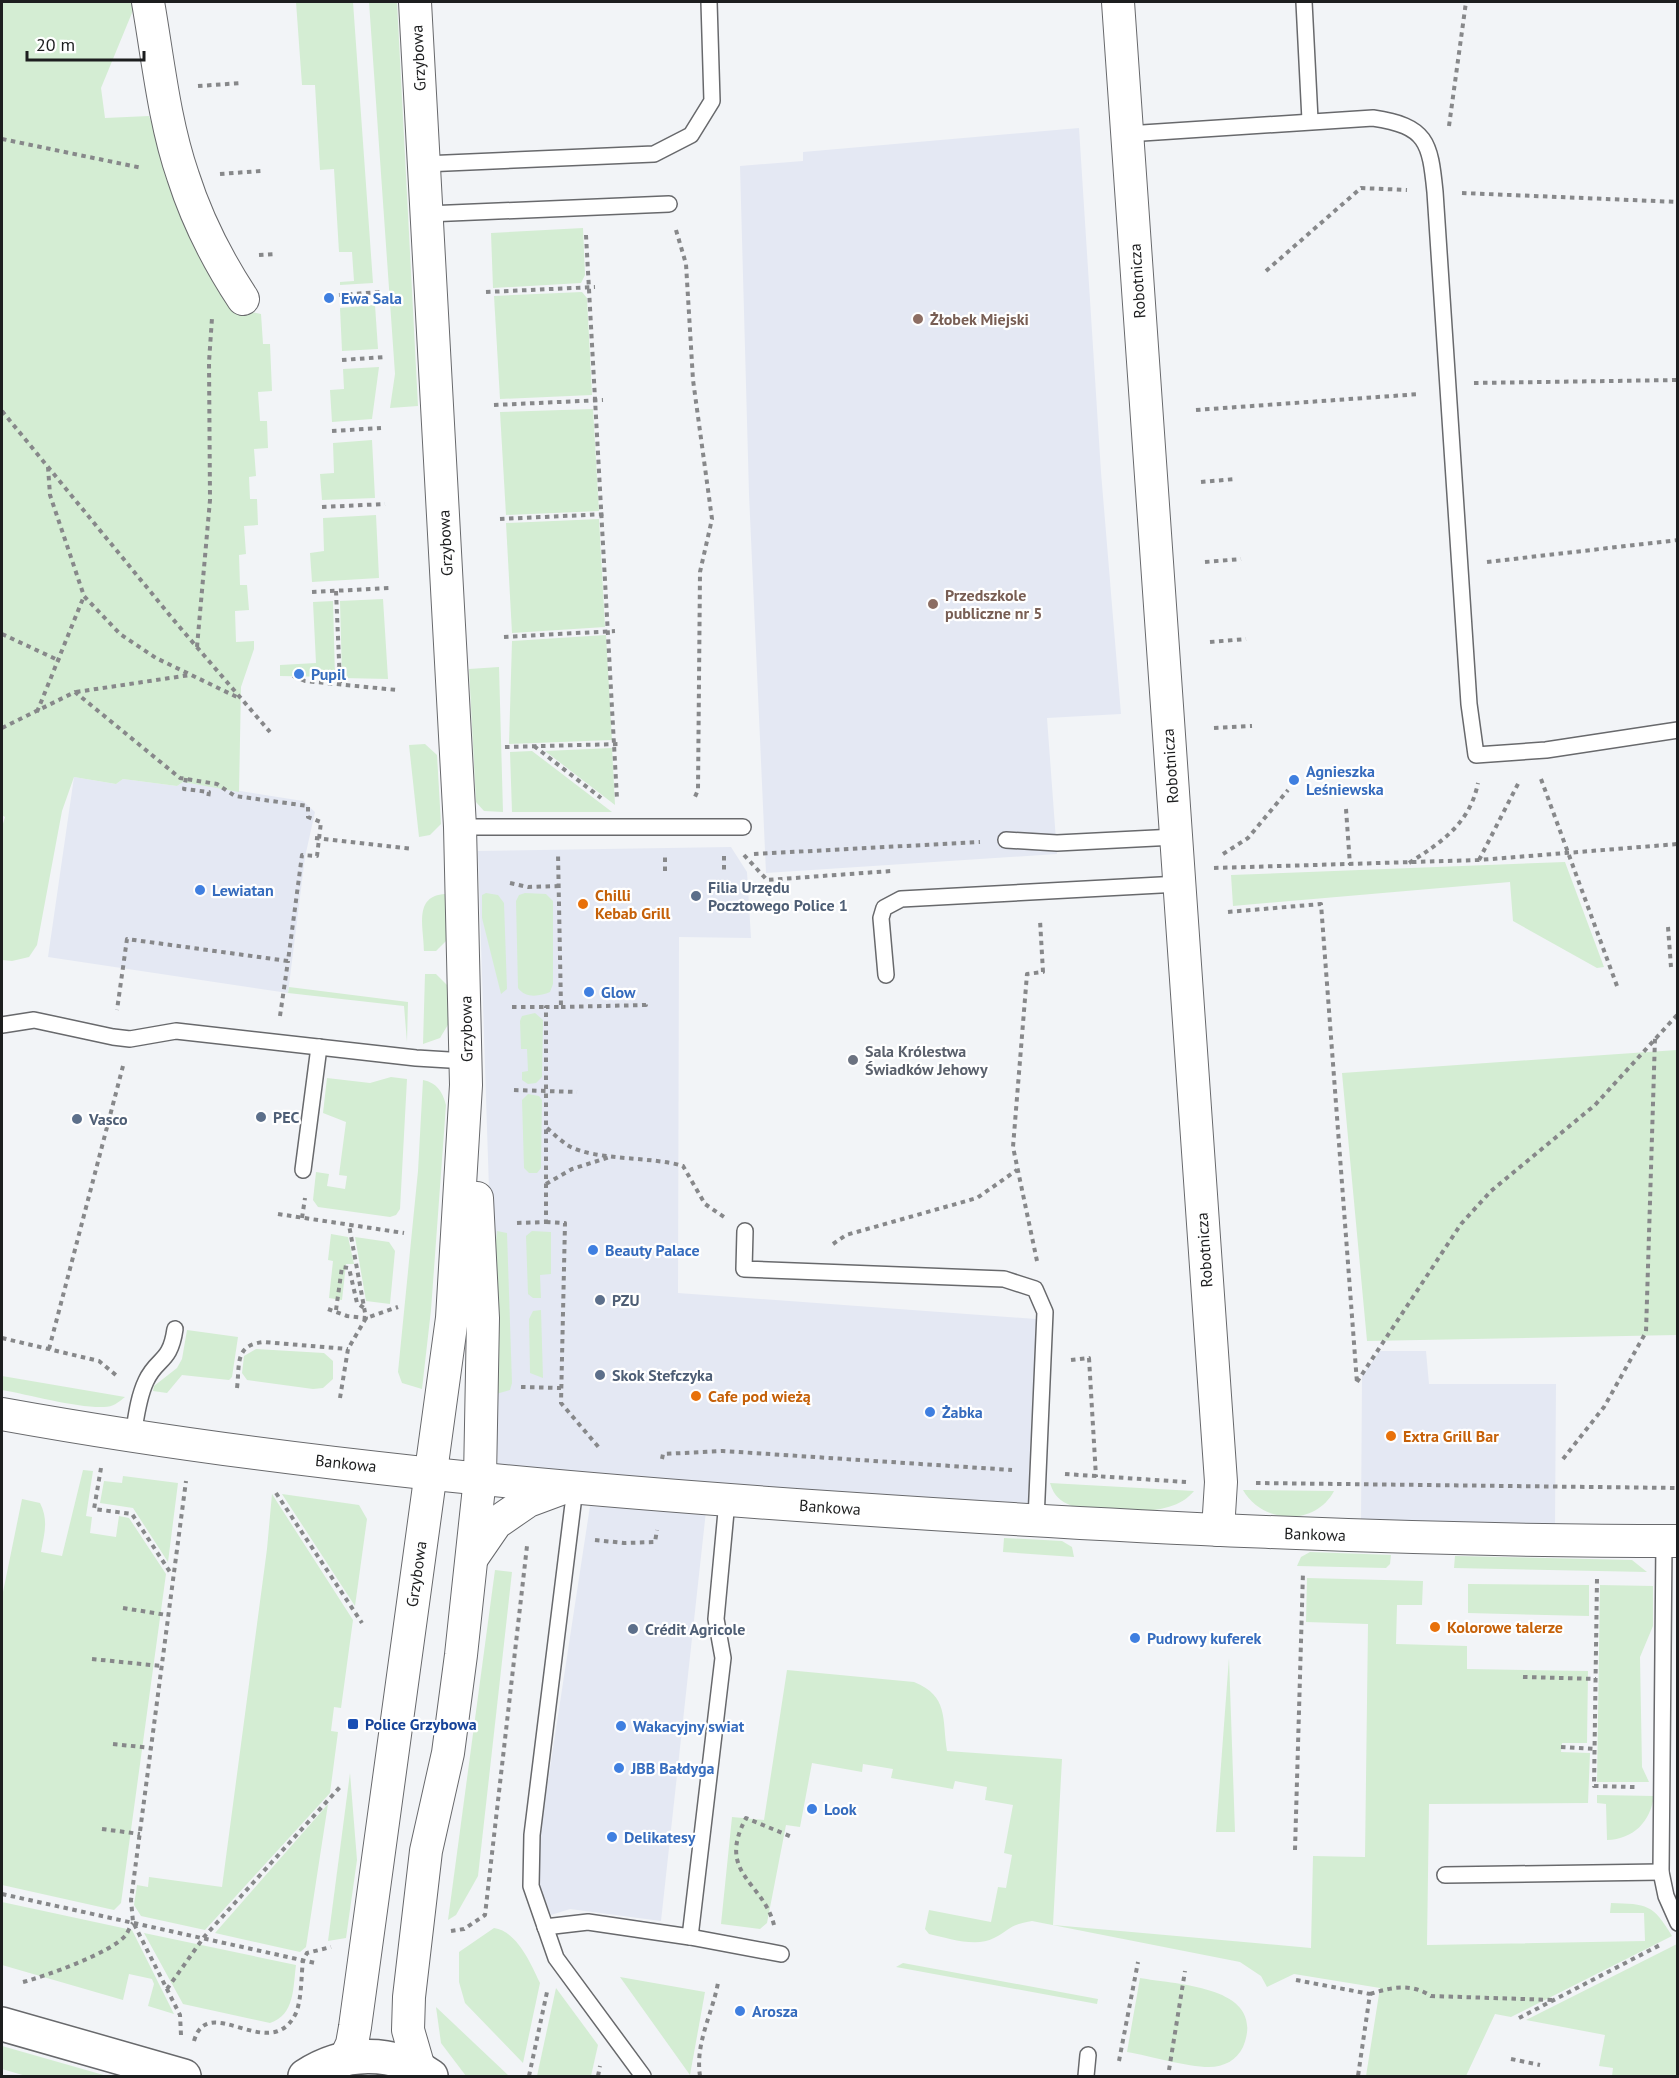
<svg xmlns="http://www.w3.org/2000/svg" width="1679" height="2078" font-family="'PT Sans',sans-serif">
<style>
.built{fill:#e4e8f3}
.green{fill:#d4edd3}
.lines{fill:none;stroke-linecap:round;stroke-linejoin:round}
.service-casing{stroke:#68696c;stroke-width:18}
.minor-casing{stroke:#68696c;stroke-width:34}
.tertiary-casing{stroke:#68696c;stroke-width:36}
.path{stroke:#87888a;stroke-width:4;stroke-dasharray:4.5 4.5;stroke-linecap:butt}
.service{stroke:#fff;stroke-width:15}
.minor{stroke:#fff;stroke-width:32}
.tertiary{stroke:#fff;stroke-width:33}
.shop-dot{fill:#3f7fe0;stroke:#fff;stroke-width:2}
.education-dot{fill:#8d6e63;stroke:#fff;stroke-width:2}
.service-dot{fill:#5c6f8a;stroke:#fff;stroke-width:2}
.food-dot{fill:#e8710a;stroke:#fff;stroke-width:2}
.worship-dot{fill:#6b7280;stroke:#fff;stroke-width:2}
.transit-dot{fill:#1a4fb4;stroke:#fff;stroke-width:2}
.labels{text-anchor:middle;dominant-baseline:central;stroke-width:4.5;stroke-linejoin:round;paint-order:stroke}
.street-label{font-size:16px;fill:#1d1e1f;stroke:#fff}
.shop-label{font-size:16px;font-weight:bold;fill:#366cbe;stroke:#fff;text-anchor:start}
.education-label{font-size:16px;font-weight:bold;fill:#785e54;stroke:#fff;text-anchor:start}
.service-label{font-size:16px;font-weight:bold;fill:#4e5e75;stroke:#fff;text-anchor:start}
.food-label{font-size:16px;font-weight:bold;fill:#c56008;stroke:#fff;text-anchor:start}
.worship-label{font-size:16px;font-weight:bold;fill:#5b616d;stroke:#fff;text-anchor:start}
.transit-label{font-size:16px;font-weight:bold;fill:#164399;stroke:#fff;text-anchor:start}
</style>
<rect width="100%" height="100%" fill="#f2f4f7"/>
<g class="built">
<path d="M1079,128L1101,472L1121,714L1047,718L1057,854L766,873L749,494L740,166L803,161V152Z"/>
<path d="M74,777L116,784L123,779L177,786L183,782L303,801L315,812L305,857L288,993L48,957Z"/>
<path d="M731,847L747,872L751,938L679,937L678,1293L1036,1319L1028,1503L727,1485L498,1466L478,851Z"/>
<path d="M1380,1351H1426L1429,1384H1556L1555,1526L1361,1522L1362,1376Z"/>
<path d="M590,1506L706,1511L661,1921L570,1909L551,1915L534,1873Z"/>
</g>
<g class="green">
<path d="M2,2H133L134,8L101,88L105,118L149,116L175,185L237,309L261,314L263,344H270L272,391L258,392L260,421H267L268,448L254,449L256,476L249,477L250,499H257L258,525L244,526L246,554L239,555L240,585H247L249,610L235,611L236,642L254,641V649L241,687L239,792L183,782L177,786L123,779L116,784L74,777L62,811L37,945L29,957L12,961L2,960V827L5,817L2,815Z"/>
<path d="M296,2H353L373,283L340,285V282L354,281L352,252H339L334,169L320,170L315,85H302Z"/>
<path d="M369,2H397L418,406L390,408L395,374Z"/>
<path d="M583,228L585,275L581,283L493,288L491,233Z"/>
<path d="M582,292L587,298L592,395L500,399L494,296Z"/>
<path d="M375,305L378,349L342,351L340,308Z"/>
<path d="M379,367L372,419L332,422L330,390L344,389L343,369Z"/>
<path d="M593,409L599,511L506,515L500,412Z"/>
<path d="M372,440L375,498L322,500L320,474L334,473L333,443Z"/>
<path d="M376,515L379,578L312,582L310,553L324,551L323,518Z"/>
<path d="M599,519L605,627L512,633L506,523Z"/>
<path d="M383,599L388,679L342,678L340,601Z"/>
<path d="M333,601L335,677L280,676V665L316,663L313,602Z"/>
<path d="M606,635L612,740L509,744L512,641Z"/>
<path d="M499,667L503,812L484,811L476,802L469,669Z"/>
<path d="M425,744L437,755L441,824L430,835L419,837L409,745Z"/>
<path d="M612,748L615,805L545,751Z"/>
<path d="M532,751L612,812H512L510,752Z"/>
<path d="M1565,862L1604,967L1597,968L1513,921L1510,882L1233,906L1231,875Z"/>
<path d="M486,893L498,895L504,903L507,989L501,994L482,918V895Z"/>
<path d="M525,893L546,894L553,901V984L550,992C540,996 526,999 518,988L516,901L519,895Z"/>
<path d="M445,894L447,940L436,951H424C424,927 413,896 445,894Z"/>
<path d="M425,974H436L448,986L449,1023L440,1038L423,1044Z"/>
<path d="M289,987L408,1002L407,1042L404,1006L288,993Z"/>
<path d="M535,1013L543,1020L542,1077L536,1083L528,1084L522,1080V1072L528,1071L527,1049H521L520,1021L522,1016Z"/>
<path d="M1677,1050V1335L1367,1341L1342,1073Z"/>
<path d="M391,1077L407,1079L400,1209L396,1215L390,1217L318,1207L313,1200L316,1172L329,1174L327,1186L345,1189L347,1176L339,1175L346,1122L323,1113L327,1078L370,1083Z"/>
<path d="M423,1080C437,1083 442,1091 446,1105L431,1310L422,1389L402,1383L398,1372L418,1171Z"/>
<path d="M528,1094L539,1096L542,1100L541,1168L537,1173H529L524,1168L522,1100Z"/>
<path d="M497,1231L507,1233L512,1383L510,1390L496,1394L492,1278Z"/>
<path d="M532,1231L551,1232V1274L540,1275L541,1298H533L528,1294L526,1236Z"/>
<path d="M331,1234L348,1237L354,1264H346L342,1300L329,1298L333,1261L328,1260Z"/>
<path d="M355,1237L389,1242L395,1251L390,1304L366,1301Z"/>
<path d="M541,1310L543,1378L530,1373L529,1319L533,1311Z"/>
<path d="M187,1330L238,1337L232,1377L229,1380L182,1375L167,1393L153,1391L154,1386L177,1368L182,1359Z"/>
<path d="M256,1349L324,1353L333,1361V1379L323,1388L313,1389L247,1380L242,1373L244,1356Z"/>
<path d="M2,1376L125,1397C119,1402 113,1407 104,1407C77,1408 30,1395 2,1390Z"/>
<path d="M83,1470L93,1471L86,1516L92,1517L90,1533L116,1537L119,1516L129,1518L166,1574L121,1903L114,1910L2,1885V1597L22,1499L40,1503C49,1521 44,1534 41,1552L62,1556Z"/>
<path d="M123,1476L178,1483L168,1562L133,1508L100,1503L104,1481L122,1483Z"/>
<path d="M1050,1483L1194,1491C1169,1522 1109,1508 1072,1506C1060,1501 1054,1496 1050,1483Z"/>
<path d="M1243,1490L1333,1491H1334C1315,1527 1262,1524 1243,1490Z"/>
<path d="M272,1494L353,1620L341,1708L334,1707L331,1731L338,1732L330,1793L205,1930L141,1916L134,1905L137,1885L148,1887L149,1877L222,1887L267,1549Z"/>
<path d="M282,1494L359,1505L367,1519L355,1606Z"/>
<path d="M1004,1538L1062,1541L1072,1547L1074,1557L1003,1552Z"/>
<path d="M1310,1552L1391,1555L1390,1564L1386,1568L1297,1566L1301,1557Z"/>
<path d="M1455,1556L1632,1560L1647,1572L1454,1568Z"/>
<path d="M495,1570L512,1572L478,1876L456,1915L448,1920Z"/>
<path d="M1307,1578L1423,1581L1422,1605H1397L1396,1644L1467,1646V1669L1588,1671L1587,1743H1562L1561,1752L1590,1753L1588,1803L1429,1804L1427,1945L1645,1941L1644,1913H1610L1611,1903C1647,1904 1653,1904 1672,1936L1511,2017L1495,2014L1466,2076H1366L1380,1988L1294,1974L1267,1987L1261,1976L1240,1962L1032,1921C1008,1925 1012,1929 994,1938C976,1948 948,1938 929,1934L925,1929L929,1910L991,1922L998,1887L1006,1888L1012,1855L1004,1853L1013,1805L985,1800L987,1787L955,1781L953,1789L891,1778L893,1769L863,1764L862,1772L812,1763L800,1827L786,1825L767,1923L760,1929L721,1924L732,1817L764,1820L787,1670L914,1682C949,1696 942,1719 947,1751L1062,1759L1053,1925L1311,1948L1313,1856L1365,1857L1368,1624L1306,1622Z"/>
<path d="M1468,1584L1589,1585V1616L1468,1613Z"/>
<path d="M1600,1585L1653,1586V1626L1640,1657L1642,1767L1649,1782H1597Z"/>
<path d="M1229,1658L1235,1832H1216Z"/>
<path d="M350,1773L357,1860L346,1938L328,1941Z"/>
<path d="M1597,1795L1654,1796C1650,1822 1634,1839 1607,1840L1606,1804L1597,1803Z"/>
<path d="M328,1804L306,1947L300,1952L215,1933Z"/>
<path d="M2,1902L132,1930L174,2014L148,2006L154,1984L152,1979L129,1974L123,2000L2,1965Z"/>
<path d="M494,1928C517,1931 531,1964 540,1983L523,2063L465,2003L459,1982V1952Z"/>
<path d="M144,1933L296,1965C293,1987 295,2015 270,2023L183,2004Z"/>
<path d="M1677,1944V2076H1612L1613,2068L1599,2066L1605,2035L1526,2020Z"/>
<path d="M903,1963L1098,1999L1097,2004L896,1967Z"/>
<path d="M620,1977L705,1992L690,2075Z"/>
<path d="M1140,1978C1178,1985 1268,1986 1243,2047C1237,2060 1224,2067 1209,2067C1187,2067 1150,2056 1127,2052Z"/>
<path d="M556,1988L598,2045L591,2076H537Z"/>
<path d="M436,2007L509,2076H466L441,2043Z"/>
<path d="M2,2046L107,2076H26L2,2069Z"/>
</g>
<g class="lines">
<defs>
<g id="service">
<path d="M1304,2L1310,120"/>
<path d="M1127,134L1373,118C1427,126 1430,142 1435,192L1469,704L1476,755L1546,750L1678,730"/>
<path d="M424,164L654,154L691,135L712,101L709,2"/>
<path d="M427,214L669,204"/>
<path d="M460,827H743"/>
<path d="M1006,840L1057,843L1175,837"/>
<path d="M886,975L881,918L884,908L901,899L1179,884"/>
<path d="M2,1025L34,1020L113,1037L130,1039L176,1031L416,1058L466,1061"/>
<path d="M303,1170L319,1047"/>
<path d="M745,1231L744,1269L1004,1279L1035,1289L1045,1312L1036,1520"/>
<path d="M133,1436C136,1418 138,1398 146,1381C157,1357 170,1364 175,1329"/>
<path d="M575,1488L532,1835L531,1886L556,1958L643,2076"/>
<path d="M1664,1541L1661,1872L1666,1896L1678,1923"/>
<path d="M1445,1875L1661,1872"/>
<path d="M545,1927L588,1922L690,1937L723,1658L716,1619L727,1501"/>
<path d="M690,1937L781,1954"/>
<path d="M1086,2076L1088,2055"/>
</g>
<g id="minor">
<path d="M148,2C158,59 164,121 183,176C197,220 218,261 243,299"/>
<path d="M1118,2L1221,1482L1218,1530"/>
<path d="M2,1414C279,1464 561,1489 841,1508C1120,1527 1398,1541 1678,1541"/>
<path d="M474,1555L496,1523L528,1501L563,1488"/>
<path d="M345,2059L352,2044L355,2027L452,1318L466,1085L460,827L415,2"/>
<path d="M419,2068L408,2030L409,1997L426,1851L448,1753L461,1655L480,1478L483,1318L477,1198"/>
</g>
<g id="tertiary">
<path d="M2,2024L184,2076"/>
<path d="M305,2076C343,2051 392,2049 431,2076"/>
</g>
</defs>
<use href="#service" class="service-casing"/>
<use href="#minor" class="minor-casing"/>
<use href="#tertiary" class="tertiary-casing"/>
<g class="path">
<path d="M198,86L242,83"/>
<path d="M1449,126L1466,2"/>
<path d="M2,139L142,168"/>
<path d="M220,174L261,171"/>
<path d="M1462,193L1678,202"/>
<path d="M676,230L686,264L693,380L712,519L700,572L698,790L694,799"/>
<path d="M586,235L617,799"/>
<path d="M259,255L276,254"/>
<path d="M1266,271L1361,188L1407,190"/>
<path d="M486,292L595,287"/>
<path d="M339,295L380,292"/>
<path d="M342,360L385,357"/>
<path d="M1474,383L1678,380"/>
<path d="M494,405L603,400"/>
<path d="M1196,410L1420,394"/>
<path d="M2,411L177,624L270,732"/>
<path d="M332,431L381,428"/>
<path d="M48,467L50,495L84,596L120,634L156,658L239,698"/>
<path d="M1201,482L1235,479"/>
<path d="M322,507L385,504"/>
<path d="M500,519L607,514"/>
<path d="M1205,562L1241,559"/>
<path d="M1487,562L1678,540"/>
<path d="M336,591L340,683"/>
<path d="M312,592L390,588"/>
<path d="M2,634L60,661"/>
<path d="M504,637L615,631"/>
<path d="M1210,642L1246,639"/>
<path d="M197,647L210,500L209,362L212,318"/>
<path d="M293,676L305,681L397,690"/>
<path d="M76,692L190,675"/>
<path d="M37,712L84,596"/>
<path d="M2,728L75,692L180,778L217,784L235,796L308,806V817L321,822L317,856L302,855L288,961L127,939L117,1010"/>
<path d="M1214,728L1252,726"/>
<path d="M534,746L601,798"/>
<path d="M505,747L619,744"/>
<path d="M186,778L184,789L209,792L208,798"/>
<path d="M1541,779L1617,986"/>
<path d="M1346,809L1350,865"/>
<path d="M315,838L413,849"/>
<path d="M754,854L980,842"/>
<path d="M1223,854L1248,838L1288,790"/>
<path d="M744,855L767,880L891,871"/>
<path d="M724,856V870"/>
<path d="M1479,860L1520,780"/>
<path d="M1409,863C1442,842 1470,823 1478,783"/>
<path d="M1214,868L1479,860L1678,844"/>
<path d="M665,871V857"/>
<path d="M510,883L528,887L559,886"/>
<path d="M1228,912L1321,904L1357,1383"/>
<path d="M1668,927L1671,967"/>
<path d="M512,1007H546"/>
<path d="M561,1007L646,1005V1000"/>
<path d="M280,1016L288,961"/>
<path d="M514,1090L577,1092"/>
<path d="M547,1128C554,1134 561,1141 569,1146C597,1161 650,1156 683,1166L705,1204L724,1217"/>
<path d="M546,1184L572,1169L610,1157"/>
<path d="M278,1214L404,1233"/>
<path d="M302,1218L305,1198"/>
<path d="M546,1222L565,1223L561,1403L601,1450"/>
<path d="M517,1223L546,1222V1007H561L558,853"/>
<path d="M833,1244L846,1235L977,1198L1017,1170"/>
<path d="M1037,1261L1013,1147L1027,974L1043,972L1040,920"/>
<path d="M328,1309L347,1316L366,1318L349,1225"/>
<path d="M336,1310L342,1267L349,1268L357,1303L364,1308"/>
<path d="M2,1338L99,1361L117,1376"/>
<path d="M49,1349L123,1066"/>
<path d="M1071,1360L1089,1358L1096,1477"/>
<path d="M1357,1382L1461,1224L1491,1191L1595,1105L1678,1014"/>
<path d="M521,1387L561,1388"/>
<path d="M237,1388C240,1364 234,1345 264,1342L348,1349"/>
<path d="M340,1398L348,1349L366,1318L398,1307"/>
<path d="M662,1459L663,1454L723,1451L1012,1470"/>
<path d="M1563,1459L1604,1407L1646,1332L1655,1038"/>
<path d="M101,1468L94,1509L132,1514L172,1575"/>
<path d="M1065,1474L1186,1482"/>
<path d="M1256,1483L1678,1488"/>
<path d="M276,1493L362,1623"/>
<path d="M595,1540L624,1543L655,1542L657,1530"/>
<path d="M1597,1579L1594,1786L1635,1787"/>
<path d="M123,1608L167,1615"/>
<path d="M92,1659L161,1666"/>
<path d="M1523,1677L1596,1679"/>
<path d="M113,1744L151,1748"/>
<path d="M1561,1747L1595,1749"/>
<path d="M102,1829L140,1834"/>
<path d="M1295,1850L1303,1572"/>
<path d="M2,1894L315,1963"/>
<path d="M774,1925C763,1881 716,1874 746,1818L792,1837"/>
<path d="M451,1931L464,1929L485,1915L527,1546"/>
<path d="M1296,1980L1370,1994L1358,2076"/>
<path d="M23,1982C46,1976 111,1953 126,1935C128,1932 130,1926 133,1923"/>
<path d="M167,1989L204,1937L340,1787"/>
<path d="M1370,1994C1392,1987 1411,1983 1431,1996L1554,2000"/>
<path d="M1519,2018L1662,1944"/>
<path d="M181,2035L180,2015L133,1922L131,1900L186,1481"/>
<path d="M194,2041C208,1991 269,2064 295,2015C302,2001 301,1976 303,1960L307,1953L331,1947"/>
<path d="M1511,2059L1540,2065"/>
<path d="M1119,2061L1138,1962"/>
<path d="M1169,2070L1185,1971"/>
<path d="M529,2076L547,1992"/>
<path d="M598,2076L600,2066"/>
<path d="M700,2076C695,2043 712,2015 718,1983"/>
</g>
<use href="#service" class="service"/>
<use href="#minor" class="minor"/>
<use href="#tertiary" class="tertiary"/>
</g>
<g class="shop-dot">
<circle cx="329" cy="298" r="6"/>
<circle cx="299" cy="674" r="6"/>
<circle cx="1294" cy="780" r="6"/>
<circle cx="200" cy="890" r="6"/>
<circle cx="589" cy="992" r="6"/>
<circle cx="593" cy="1250" r="6"/>
<circle cx="930" cy="1412" r="6"/>
<circle cx="1135" cy="1638" r="6"/>
<circle cx="621" cy="1726" r="6"/>
<circle cx="619" cy="1768" r="6"/>
<circle cx="812" cy="1809" r="6"/>
<circle cx="612" cy="1837" r="6"/>
<circle cx="740" cy="2011" r="6"/>
</g>
<g class="education-dot">
<circle cx="918" cy="319" r="6"/>
<circle cx="933" cy="604" r="6"/>
</g>
<g class="service-dot">
<circle cx="696" cy="896" r="6"/>
<circle cx="261" cy="1117" r="6"/>
<circle cx="77" cy="1119" r="6"/>
<circle cx="600" cy="1300" r="6"/>
<circle cx="600" cy="1375" r="6"/>
<circle cx="633" cy="1629" r="6"/>
</g>
<g class="food-dot">
<circle cx="583" cy="904" r="6"/>
<circle cx="696" cy="1396" r="6"/>
<circle cx="1391" cy="1436" r="6"/>
<circle cx="1435" cy="1627" r="6"/>
</g>
<circle class="worship-dot" cx="853" cy="1060" r="6"/>
<rect class="transit-dot" x="347" y="1718" width="12" height="12" rx="3"/>
<g class="labels">
<g class="street-label">
<text transform="translate(418 58) rotate(-93)">Grzybowa</text>
<text transform="translate(1137 281) rotate(-94)">Robotnicza</text>
<text transform="translate(445 543) rotate(-93)">Grzybowa</text>
<text transform="translate(1170 766) rotate(-94)">Robotnicza</text>
<text transform="translate(466 1029) rotate(-91)">Grzybowa</text>
<text transform="translate(1204 1250) rotate(-94)">Robotnicza</text>
<text transform="translate(346 1463) rotate(6)">Bankowa</text>
<text transform="translate(830 1507) rotate(4)">Bankowa</text>
<text transform="translate(1315 1534) rotate(2)">Bankowa</text>
<text transform="translate(416 1574) rotate(-82)">Grzybowa</text>
</g>
<g class="shop-label">
<text x="341" y="298">Ewa Sala</text>
<text x="311" y="674">Pupil</text>
<text x="1306" y="771">Agnieszka<tspan x="1306" dy="18">Leśniewska</tspan></text>
<text x="212" y="890">Lewiatan</text>
<text x="601" y="992">Glow</text>
<text x="605" y="1250">Beauty Palace</text>
<text x="942" y="1412">Żabka</text>
<text x="1147" y="1638">Pudrowy kuferek</text>
<text x="633" y="1726">Wakacyjny swiat</text>
<text x="631" y="1768">JBB Bałdyga</text>
<text x="824" y="1809">Look</text>
<text x="624" y="1837">Delikatesy</text>
<text x="752" y="2011">Arosza</text>
</g>
<g class="education-label">
<text x="930" y="319">Żłobek Miejski</text>
<text x="945" y="595">Przedszkole<tspan x="945" dy="18">publiczne nr 5</tspan></text>
</g>
<g class="service-label">
<text x="708" y="887">Filia Urzędu<tspan x="708" dy="18">Pocztowego Police 1</tspan></text>
<text x="273" y="1117">PEC</text>
<text x="89" y="1119">Vasco</text>
<text x="612" y="1300">PZU</text>
<text x="612" y="1375">Skok Stefczyka</text>
<text x="645" y="1629">Crédit Agricole</text>
</g>
<g class="food-label">
<text x="595" y="895">Chilli<tspan x="595" dy="18">Kebab Grill</tspan></text>
<text x="708" y="1396">Cafe pod wieżą</text>
<text x="1403" y="1436">Extra Grill Bar</text>
<text x="1447" y="1627">Kolorowe talerze</text>
</g>
<g class="worship-label">
<text x="865" y="1051">Sala Królestwa<tspan x="865" dy="18">Świadków Jehowy</tspan></text>
</g>
<g class="transit-label">
<text x="365" y="1724">Police Grzybowa</text>
</g>
</g>
<rect width="1679" height="2078" fill="none" stroke="#1d1e1f" stroke-width="6"/>
<path d="M27 51v9h117v-9" fill="none" stroke="#1d1e1f" stroke-width="3"/>
<text x="36" y="51" font-size="18" fill="#1d1e1f" stroke="#ffffff" stroke-width="4.5" paint-order="stroke">20 m</text>
</svg>
